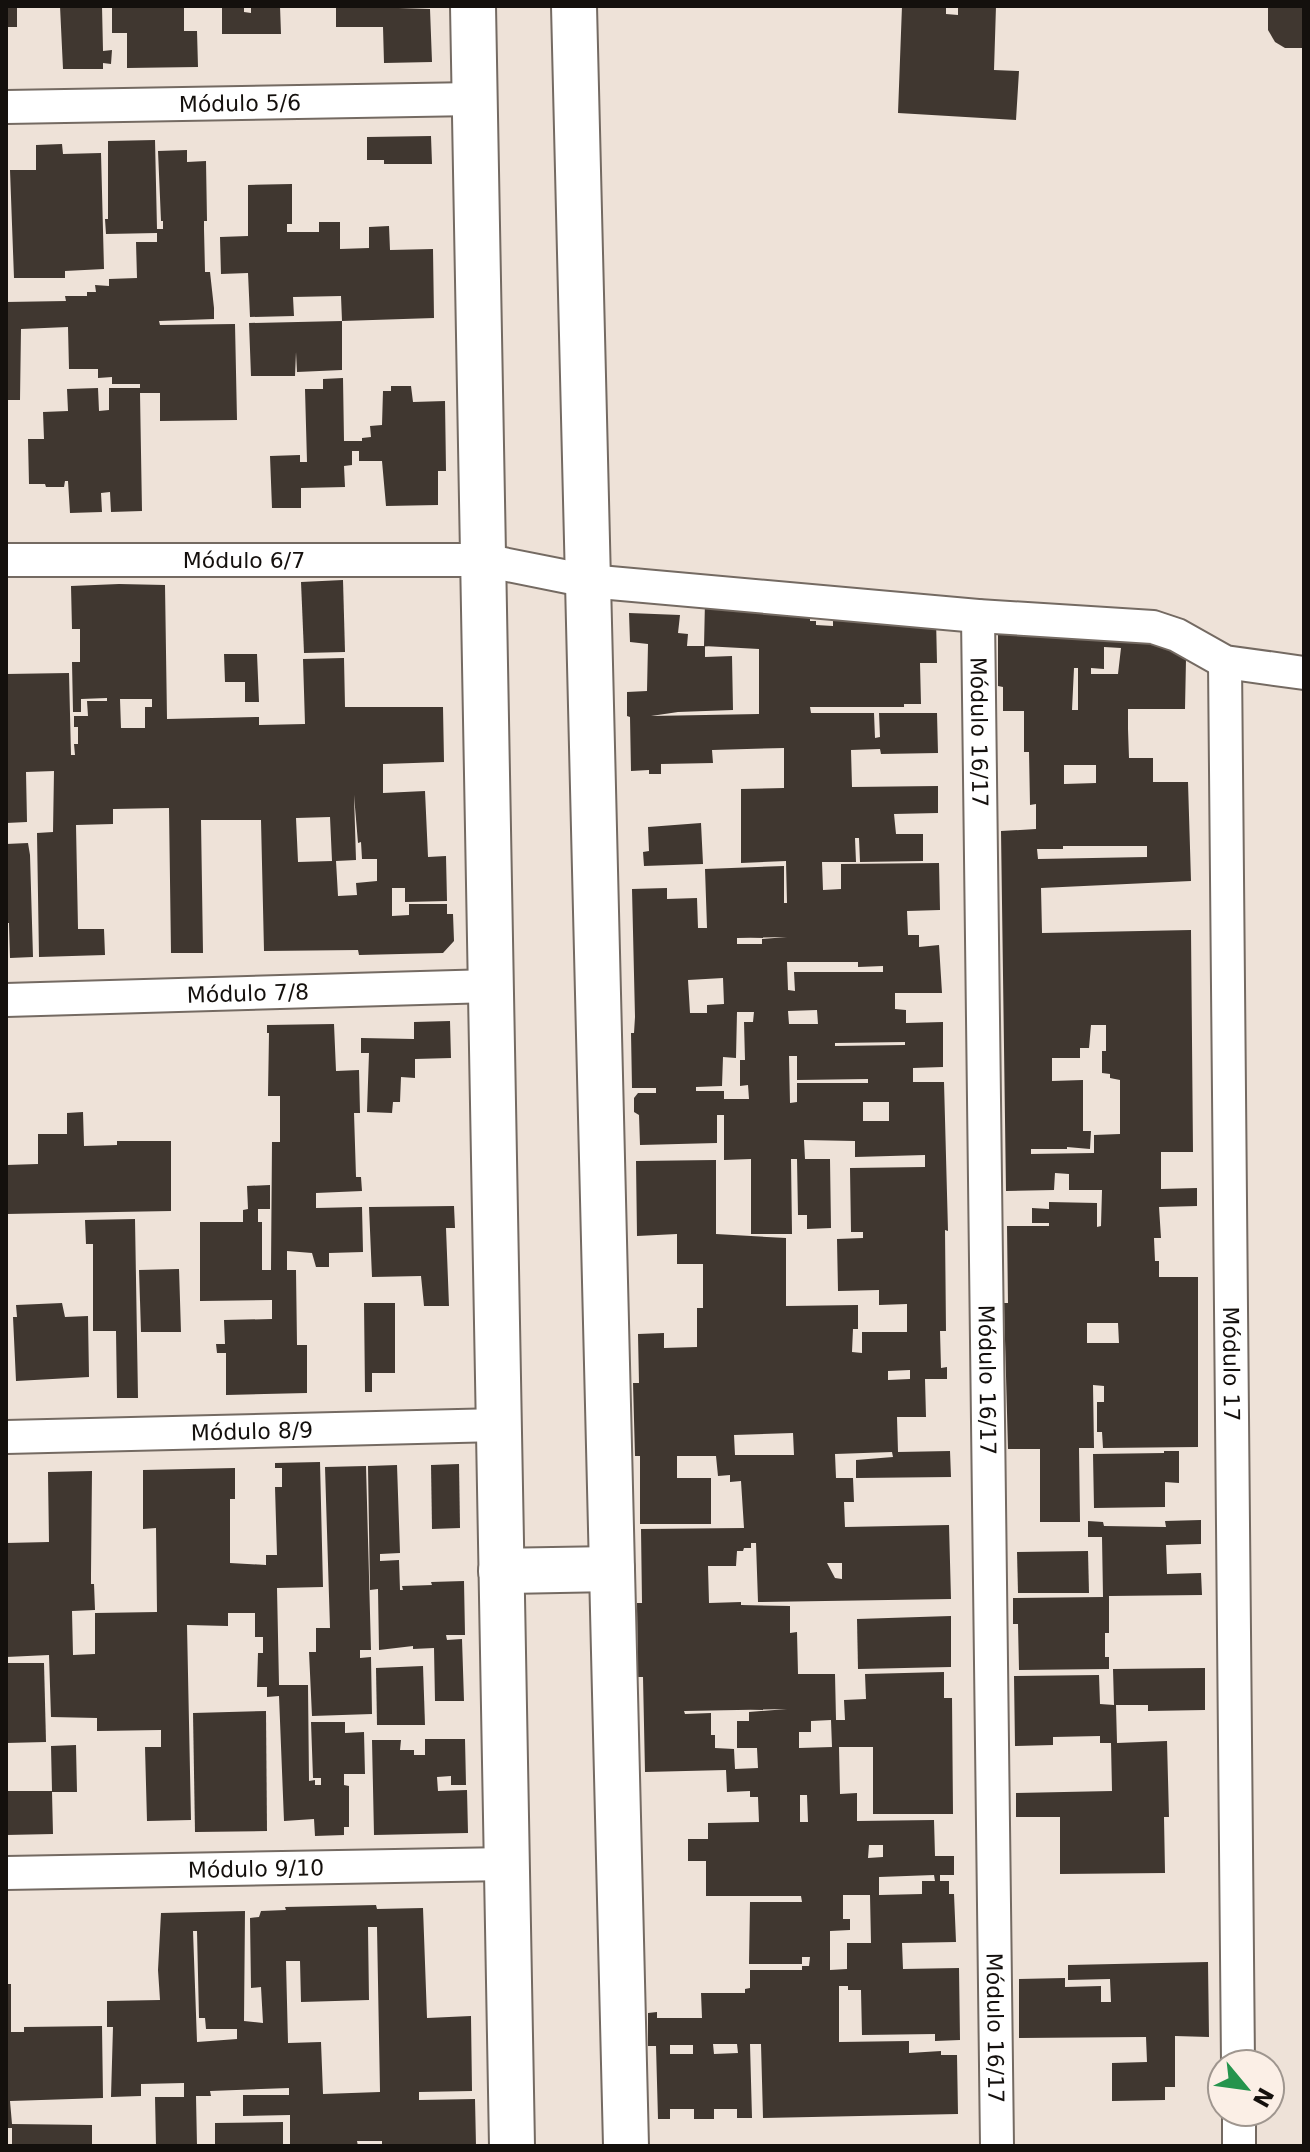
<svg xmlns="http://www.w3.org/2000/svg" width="1310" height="2152" font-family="'DejaVu Sans',sans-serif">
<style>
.building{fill:#403730;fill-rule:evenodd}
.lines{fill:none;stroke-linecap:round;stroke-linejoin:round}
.street-casing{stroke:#746a62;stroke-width:36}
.secondary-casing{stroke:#746a62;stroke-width:48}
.street{stroke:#fff;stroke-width:32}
.secondary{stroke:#fff;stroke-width:44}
.labels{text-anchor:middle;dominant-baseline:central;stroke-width:8;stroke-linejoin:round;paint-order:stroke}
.street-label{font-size:22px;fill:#14100d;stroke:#fbefe6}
</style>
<rect width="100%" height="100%" fill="#eee2d8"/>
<g class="building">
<rect x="6" y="6" width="11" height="21"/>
<path d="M60,6H102L103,51L112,50L111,64L103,63V69H63Z"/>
<path d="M112,6H184V31H197L198,67L127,68V33H112Z"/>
<path d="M222,6H244V12L251,13V6H280L281,34H222Z"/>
<path d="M336,6L430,9L432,62L384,63L383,27H336Z"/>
<path d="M902,6H946V14L958,15V6H996L994,70L1019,71L1016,120L898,113Z"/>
<path d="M1268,6H1304V48H1285L1275,42L1268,30Z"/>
<path d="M431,136L432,164H384V160H367V137Z"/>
<path d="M155,140L157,229H163V221H161L158,151L187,150V162L206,161L207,221H204V229L205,272H210L214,308V319L159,321L160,325L235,324L237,420L160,421V393H140L142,511L111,512L110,492L101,493L102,512L70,513L68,481H65L64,487H46L45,484H29L28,439H44L43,412L68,411L67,389L98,388L99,411L109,410V388H140V384H112V377L98,378V369H69L68,327L21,329L20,400H6V302L66,301L65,296H87V292H96L95,285L109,286V279L137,278L136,242H157V233L106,234L105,219H108V141Z"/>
<path d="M62,144L63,154L101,153L104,269L65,271V278H14L10,170H36V145Z"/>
<path d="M292,184V224H287V232H319V222H340V249L369,248V227L389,226L390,250L433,249L434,318L342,321V370L297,372L296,352L295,376H251L249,323L342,321L341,296L293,297L294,316L250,317L248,273L221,274L220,237L248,236V185Z"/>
<path d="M343,378L344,441H362V438L371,437L370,426L382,425L383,391H391V386H411L413,402L445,401L446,471H438V505L386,506L382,461H359V451H352V465L344,466L345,487L301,488V508H272L270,456L300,455V462H307L305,389H323V379Z"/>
<path d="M343,580L345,652L304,653L301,582Z"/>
<path d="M119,584L165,585L167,719L259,717V725L305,724L303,659L344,658L345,707H443L444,762L383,764V793L425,791L428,857L446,856L447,901L405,902V888H392V916L409,915V904H447V914H453L454,941L443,953L359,955L358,950L264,951L261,820H201L203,953H171L169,808L113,809V824L76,825L78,929H104L105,955L39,957L37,833L53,832L54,771L26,772L27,822L6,823V674L69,673L71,755H75L74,744H78V727H74V716H88L87,701H107V698L81,699V712H73L72,662H80V629H72L71,586ZM120,699H152V707H145V728H121ZM354,795L358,843L361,842L362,859H377V881L356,883L357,895L338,896L336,861L356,860ZM330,817L332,861L298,862L296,818Z"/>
<path d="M705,601L810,608V621H816V625L833,626V619H819V609L936,618L937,663H920L921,704H904V707H810L811,713H874L875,738L880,737L879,713H937L938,753L881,754L880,749L851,750L852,787L938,786V813L894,814L896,834H923V861L860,862L859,838H855L856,862H822L823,890L841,889V864L939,863L940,910L907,911L908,935H919V947L939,945L942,993H895V1009L906,1010V1023L943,1022V1067L913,1068V1082H944L948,1231L945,1230L946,1331H940L941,1368L947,1367V1379H925L926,1417H897L898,1452L950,1451L951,1477L856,1478V1460L893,1457L892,1452L835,1454L836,1478H853L854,1502H844L845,1527L949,1525L951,1599L758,1602L756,1543H751V1548H744L743,1551H737L736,1566H708L709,1603L741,1602V1605L790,1606V1633L797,1632L798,1674H835L836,1720H845L844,1700L866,1699L865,1674L944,1672V1698H952L953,1814H873V1747H839L840,1794L857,1793V1821L934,1820L935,1856H954V1875H940V1881H949V1894H954L956,1942L902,1943L903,1969L959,1968L960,2040L935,2041V2034L862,2035L861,1990H848V1986H839V2042L909,2041V2053L941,2051V2055H957L958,2114L763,2118L761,2044H750L752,2118H737V2109H714V2119H694V2109H670V2119H658L656,2046H648V2013L657,2012V2018H702L701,1993H745V1989L750,1988V1970H802V1966H809L810,1957H802V1964H749L750,1902H802L801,1896H706V1861H688V1839H708V1823L759,1822L758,1797H750V1791L727,1792L726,1770L645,1772L643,1677H638L637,1603H642L641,1529L744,1528L741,1481L730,1482V1475L718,1476L716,1456H677V1478H711V1524H640V1456H635L633,1383H639L638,1334L664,1333V1348L697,1347V1308H703V1264H677V1234L637,1236L636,1161L716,1160V1234L786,1238V1306L858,1305V1329H853L852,1352L862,1353V1332H907V1304L879,1305V1290L838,1291L837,1239L863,1238V1232H851L850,1168L925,1167V1155L855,1157V1141L804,1140L805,1159H830L831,1228L807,1229V1215H798L797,1159H791L792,1234H751V1159L724,1160V1115H717V1143L640,1145L639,1115L634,1112V1098L638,1093H656V1088H632L631,1033H634L635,1017L632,889L667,888V899L697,898L698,928H707L705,869L784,866V903H787L786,861L741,863V789L784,788V748L712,750L713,763L661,764V774H649V770L631,771L630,717L627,716V692L647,691L648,644L630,642L629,613L680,615L678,633L688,634L687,646H705V657L732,656L733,710L678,712L651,716L759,714V649L704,646ZM787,937L762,939V944H737V938ZM787,962H858V967L883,966V972H794L795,991L788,990ZM723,978L724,1004L707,1005V1013H690L688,980ZM817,1010L818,1024H789L788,1011ZM737,1012H754L753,1022H744L745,1060H740V1086L748,1085L749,1099H724V1091H696V1087L722,1086L723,1057L736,1058ZM905,1042V1045L835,1046V1043ZM789,1056H797V1080L868,1079V1083H797V1102L790,1103ZM863,1102H889V1121H863ZM910,1370V1379L888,1380V1371ZM793,1433L794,1455H735L734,1435ZM827,1563H842V1579L835,1578ZM787,1709L749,1712V1721H737V1748H757L758,1768L735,1769L734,1749L715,1748V1735H711V1713L685,1714L684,1711ZM831,1720L832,1747L799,1748V1732H811V1721ZM800,1795H807L808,1822H800ZM869,1845H883V1857L868,1858ZM934,1875L935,1881H922V1894L879,1895V1877ZM843,1895H870L871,1943H847V1969L830,1970V1931L850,1930V1919H843ZM713,2044H737L738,2053L714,2054ZM670,2045H693V2054H670Z"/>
<path d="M998,624L1159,637L1186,659L1185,709H1128V729L1129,758H1153V782H1188L1191,881L1041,888L1042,933L1191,930L1193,1152H1161V1189L1197,1188V1206L1159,1207L1161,1238H1154L1155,1261H1159V1277H1198V1447L1103,1448L1102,1432H1097V1402H1104V1386L1093,1385L1094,1448H1079L1080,1522H1040V1449H1008L1004,1303H1008L1007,1226H1049V1223H1032V1208L1049,1209V1202L1097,1203V1227L1101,1226L1102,1190H1069V1174L1055,1173L1054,1190L1006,1191L1001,831L1036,829V804L1030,805L1029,752H1024V711H1003V687L998,686ZM1104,647L1121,648L1118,674H1091V668L1104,669ZM1074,668H1078V710H1072ZM1064,765H1096V783L1064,784ZM1063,846H1147V857L1038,859L1037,849H1063ZM1091,1025H1106V1051H1102V1073L1110,1074V1078L1120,1080V1134L1094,1135V1153L1031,1154V1149H1067V1147L1090,1149L1091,1131H1083V1080L1052,1081V1058H1080V1048H1089ZM1087,1323H1118L1119,1343H1087Z"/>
<path d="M224,654H257L259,702H245V682H225Z"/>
<path d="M701,823L703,864L644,866L643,852L649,851L648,827Z"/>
<path d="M28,843L30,855L33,957L10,958L9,923H6V844Z"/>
<path d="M450,1021L451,1058L415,1059V1078L401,1077L400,1102H393L392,1113L367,1112L369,1053H361V1038L414,1039V1022Z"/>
<path d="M334,1024L336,1071L359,1070L360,1113H354L356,1177H361L362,1191L316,1193V1208L362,1207L363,1252L329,1253V1267H316L312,1253L287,1251V1270H296L297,1345H307V1393L226,1395V1353H217L216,1344H225L224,1320L272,1319V1300L200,1301V1222H243V1210L248,1209L247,1186L270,1185V1209H258V1222H262V1270H271L272,1142H280V1096H268L269,1033H267V1025Z"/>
<path d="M83,1112L84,1146L117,1145V1141H171V1211L6,1214V1165L38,1164V1134H67V1113Z"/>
<path d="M454,1206L455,1228H446L449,1306H424L421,1276L372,1277L369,1207Z"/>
<path d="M135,1219L138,1398H117L116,1331H93V1244H86L85,1220Z"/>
<path d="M179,1269L181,1332H141L139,1270Z"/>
<path d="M62,1303L65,1317L88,1316L89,1377L16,1381L13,1317H17L16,1305Z"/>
<path d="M364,1303H395V1373H372V1392H365Z"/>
<path d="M1164,1451H1179V1483L1165,1482V1507L1094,1508L1093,1454L1164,1453Z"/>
<path d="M320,1462L323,1587L277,1588L279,1685H308L309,1781L315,1780V1785H321V1778H313L311,1722H345V1733L364,1732L365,1774H344V1785L349,1786V1827H344V1835L315,1836L314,1819L284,1821L279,1696L267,1697V1687H257L258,1653H263V1637H255V1613H228V1626L187,1625L191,1820L147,1821L145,1747H161V1730L97,1731V1718L51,1717L49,1655L6,1657V1543L49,1542L48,1472L92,1471L91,1574V1584H94L95,1610L72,1611L73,1655L95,1654V1613L157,1612L156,1528L143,1529V1470L235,1468V1499H230V1563L266,1565V1555H277L275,1487H282V1468H275V1463Z"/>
<path d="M459,1464L460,1528L432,1529L431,1465Z"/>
<path d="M397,1465L400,1553L380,1554V1561L399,1560L400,1590H403L402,1586L432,1585L431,1582L464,1581L465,1635H446L447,1640L462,1639L464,1701H435L434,1648L413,1649V1646L379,1650L378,1589L370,1590L368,1466Z"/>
<path d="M366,1466L371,1650H360V1658L371,1657L372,1714L312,1716L309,1652H316V1628H330L325,1467Z"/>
<path d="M1201,1520V1544L1166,1545L1167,1574L1201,1573L1202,1595L1109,1596V1633H1105V1657H1109V1669L1019,1670L1018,1624H1013V1598L1103,1597L1102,1537H1088V1521L1103,1522L1104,1526L1166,1527L1165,1521Z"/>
<path d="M1088,1551L1089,1593H1018L1017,1552Z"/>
<path d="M951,1616V1667L858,1669L857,1619Z"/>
<path d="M6,1663H44L46,1742L6,1743Z"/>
<path d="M423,1666L425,1725H377L376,1668Z"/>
<path d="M1205,1668V1710L1148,1711V1705H1116L1117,1743L1167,1741L1169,1817H1164L1165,1873L1060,1874V1817H1016V1793L1112,1791L1111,1743H1100V1736L1053,1737V1745L1015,1746L1014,1676L1099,1675L1100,1704L1114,1705L1113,1669Z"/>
<path d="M266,1711L267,1831L195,1832L193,1713Z"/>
<path d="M425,1739H465L466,1785H451V1776L437,1777L438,1791L467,1790L468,1833L374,1835L372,1740H401L400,1750H414V1755H425Z"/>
<path d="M76,1745L77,1792H52L53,1834L6,1835V1791H52L51,1746Z"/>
<path d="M376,1905L377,1909L423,1908L427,2018L471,2016L472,2091L419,2092V2100L475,2099L476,2146H382V2141H357L358,2146H290V2115L243,2116V2095H289V2088L210,2091L211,2096H196L197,2146H156L155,2097H184V2083L141,2084V2096L111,2097L113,2027H107V2001L160,2000L158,1970L161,1913L245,1911L244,2021L263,2023L261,1987L251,1988L250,1918L259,1917L261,1911L286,1910L285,1907ZM368,1927H377L380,2092L323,2094L321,2042L288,2043L286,1961H300L301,2002L369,2000ZM193,1931H197L199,2018H205L206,2029H237V2039L197,2042Z"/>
<path d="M1208,1962L1209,2037L1175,2036V2087H1165V2100L1112,2101V2063L1147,2062L1146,2037L1019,2038V1979L1065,1978V1987L1101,1986V2002H1111L1110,1979L1068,1980V1965Z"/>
<path d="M6,1984H11V2032H24V2027L102,2026L103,2098L10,2101L12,2124L92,2125V2146H12V2128H6Z"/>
<path d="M283,2122V2146H215V2123Z"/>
</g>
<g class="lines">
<defs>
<g id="street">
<path id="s1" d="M6,107L474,99"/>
<path id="s2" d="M6,560H483L588,581L978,616L1153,627L1177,635L1225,662L1304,673"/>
<path id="s3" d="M978,616L997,2146"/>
<path id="s4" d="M1225,662L1238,2064"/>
<path id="s5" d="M6,1000L491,986"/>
<path id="s6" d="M6,1437L499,1425"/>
<path id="s7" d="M6,1873L507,1864"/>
<path d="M1239,2112V2146"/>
</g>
<g id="secondary">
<path d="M473,6L512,2146"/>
<path d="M574,6L626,2146"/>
<path d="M501,1571L612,1569"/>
</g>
</defs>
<use href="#street" class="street-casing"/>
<use href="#secondary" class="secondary-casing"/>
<use href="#street" class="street"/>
<use href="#secondary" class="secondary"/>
</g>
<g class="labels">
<g class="street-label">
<text stroke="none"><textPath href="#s1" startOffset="234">Módulo 5/6</textPath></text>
<text stroke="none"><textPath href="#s2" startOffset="238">Módulo 6/7</textPath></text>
<text stroke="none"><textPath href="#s3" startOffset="116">Módulo 16/17</textPath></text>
<text stroke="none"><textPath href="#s5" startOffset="242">Módulo 7/8</textPath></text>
<text stroke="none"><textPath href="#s4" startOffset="702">Módulo 17</textPath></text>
<text stroke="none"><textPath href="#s3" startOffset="764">Módulo 16/17</textPath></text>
<text stroke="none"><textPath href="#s6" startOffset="246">Módulo 8/9</textPath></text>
<text stroke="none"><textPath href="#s7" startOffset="250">Módulo 9/10</textPath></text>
<text stroke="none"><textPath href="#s3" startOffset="1412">Módulo 16/17</textPath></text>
</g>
</g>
<rect width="1310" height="2152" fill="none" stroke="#14100d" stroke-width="16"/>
<g transform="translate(1246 2088) rotate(119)"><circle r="38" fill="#fbefe6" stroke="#9f968f" stroke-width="2"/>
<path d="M0-6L14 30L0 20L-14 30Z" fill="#25944d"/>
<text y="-12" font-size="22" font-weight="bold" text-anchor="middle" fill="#14100d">N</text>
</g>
</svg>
